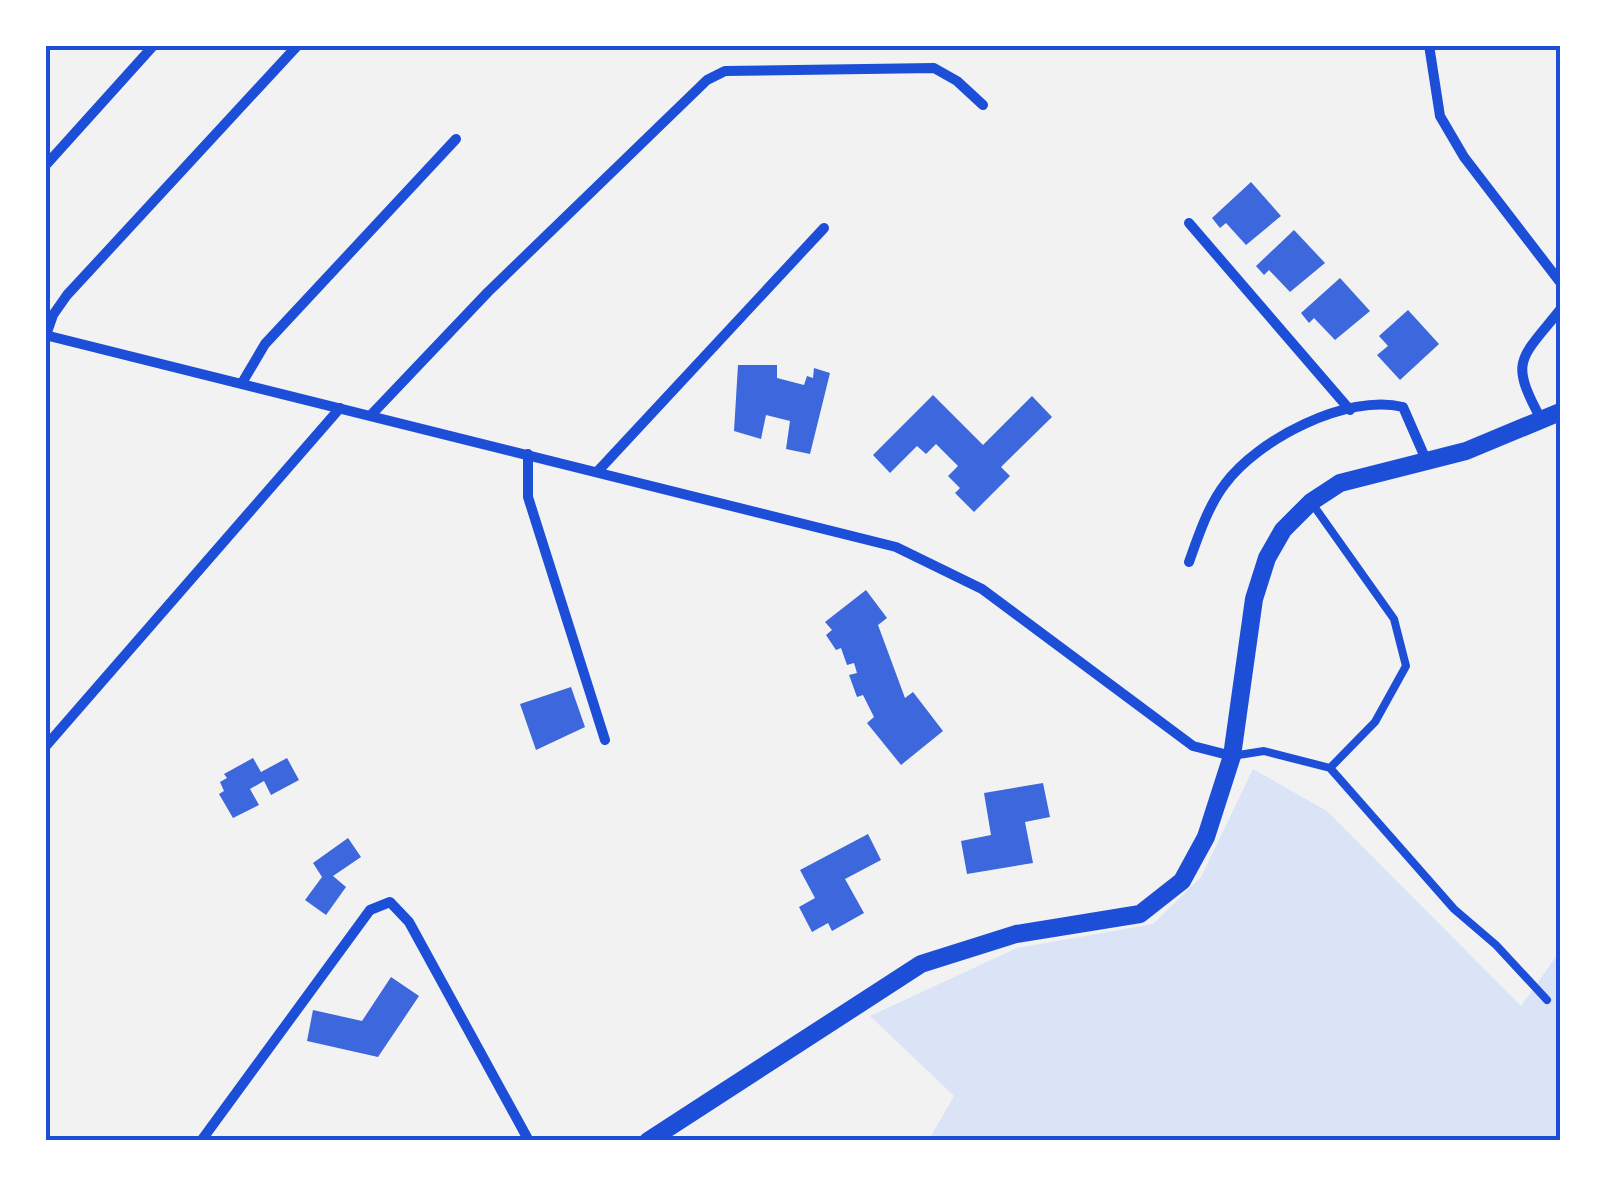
<svg xmlns="http://www.w3.org/2000/svg" width="1605" height="1186" font-family="'PT Sans Narrow',sans-serif">
<style>
.green{fill:#dbe4f7}
.building{fill:#3d67dc}
.lines{fill:none;stroke-linecap:round;stroke-linejoin:round}
.service{stroke:#1d4ed8;stroke-width:8}
.minor{stroke:#1d4ed8;stroke-width:10}
.tertiary{stroke:#1d4ed8;stroke-width:18}
.neatline{fill:none;stroke:#1d4ed8;stroke-width:4}
</style>
<rect width="100%" height="100%" fill="#f2f2f2"/>
<path class="green" d="M1253,769L1327,811L1521,1006L1560,951V1141H928L954,1096L870,1016L1017,948L1153,924L1201,877Z"/>
<g class="building">
<path d="M1251,182L1281,216L1246,245L1226,223L1220,228L1212,218Z"/>
<path d="M1294,230L1325,263L1290,292L1269,270L1264,275L1256,266Z"/>
<path d="M1340,278L1370,311L1335,340L1314,318L1309,323L1301,313Z"/>
<path d="M1408,310L1439,344L1400,380L1377,355L1388,346L1379,336Z"/>
<path d="M738,365H777V378L804,385L807,376L813,378L814,368L830,373L810,454L786,449L790,421L766,415L761,439L734,431Z"/>
<path d="M933,395L983,445L1032,396L1052,417L1001,467L1010,476L974,512L955,493L960,488L948,476L958,466L936,444L926,454L917,446L890,473L873,455Z"/>
<path d="M866,590L887,618L878,625L905,698L913,692L943,731L901,765L867,723L874,717L863,695L857,697L849,675L857,673L854,663L847,665L841,648L836,650L826,635L832,630L825,622Z"/>
<path d="M571,687L585,727L536,750L520,704Z"/>
<path d="M253,758L261,772L287,758L299,780L271,795L264,781L250,789L259,805L233,818L219,794L224,791L220,782L227,778L224,774Z"/>
<path d="M1043,783L1050,817L1025,822L1033,863L967,874L961,841L991,835L984,793Z"/>
<path d="M868,834L881,860L845,879L864,913L832,931L828,923L812,932L799,907L815,898L800,870Z"/>
<path d="M348,838L361,857L333,876L346,887L326,915L305,900L322,877L313,863Z"/>
<path d="M391,977L419,996L378,1057L307,1041L313,1010L362,1021Z"/>
</g>
<g class="lines">
<g class="service">
<path d="M1311,502L1394,619L1406,666L1375,722L1330,768"/>
<path d="M1232,756L1264,751L1330,768L1454,909L1496,945L1547,1000"/>
</g>
<g class="minor">
<path d="M1429,45L1440,116L1464,157L1560,282"/>
<path d="M45,166L154,45"/>
<path d="M1189,223L1350,410"/>
<path d="M45,335L896,547L982,589L1193,746L1232,756"/>
<path d="M46,335L53,315L67,295L298,45"/>
<path d="M242,383L265,344L456,139"/>
<path d="M371,415L488,292L707,80L725,71L934,68L957,81L983,105"/>
<path d="M1542,421C1509,360 1519,361 1560,310"/>
<path d="M528,454V497L605,740"/>
<path d="M598,471L824,228"/>
<path d="M1189,562C1198,537 1208,506 1225,484C1257,440 1347,393 1403,407L1427,462"/>
<path d="M45,747L340,408"/>
<path d="M201,1141L370,910L390,902L409,922L529,1141"/>
</g>
<path class="tertiary" d="M648,1141L921,964L1016,934L1140,914L1182,881L1206,837L1232,756L1254,599L1267,558L1283,530L1311,502L1340,483L1466,451L1560,412"/>
</g>
<rect width="1605" height="1186" fill="none" stroke="#ffffff" stroke-width="95"/>
<rect x="48" y="48" width="1510" height="1090" class="neatline"/>
</svg>
